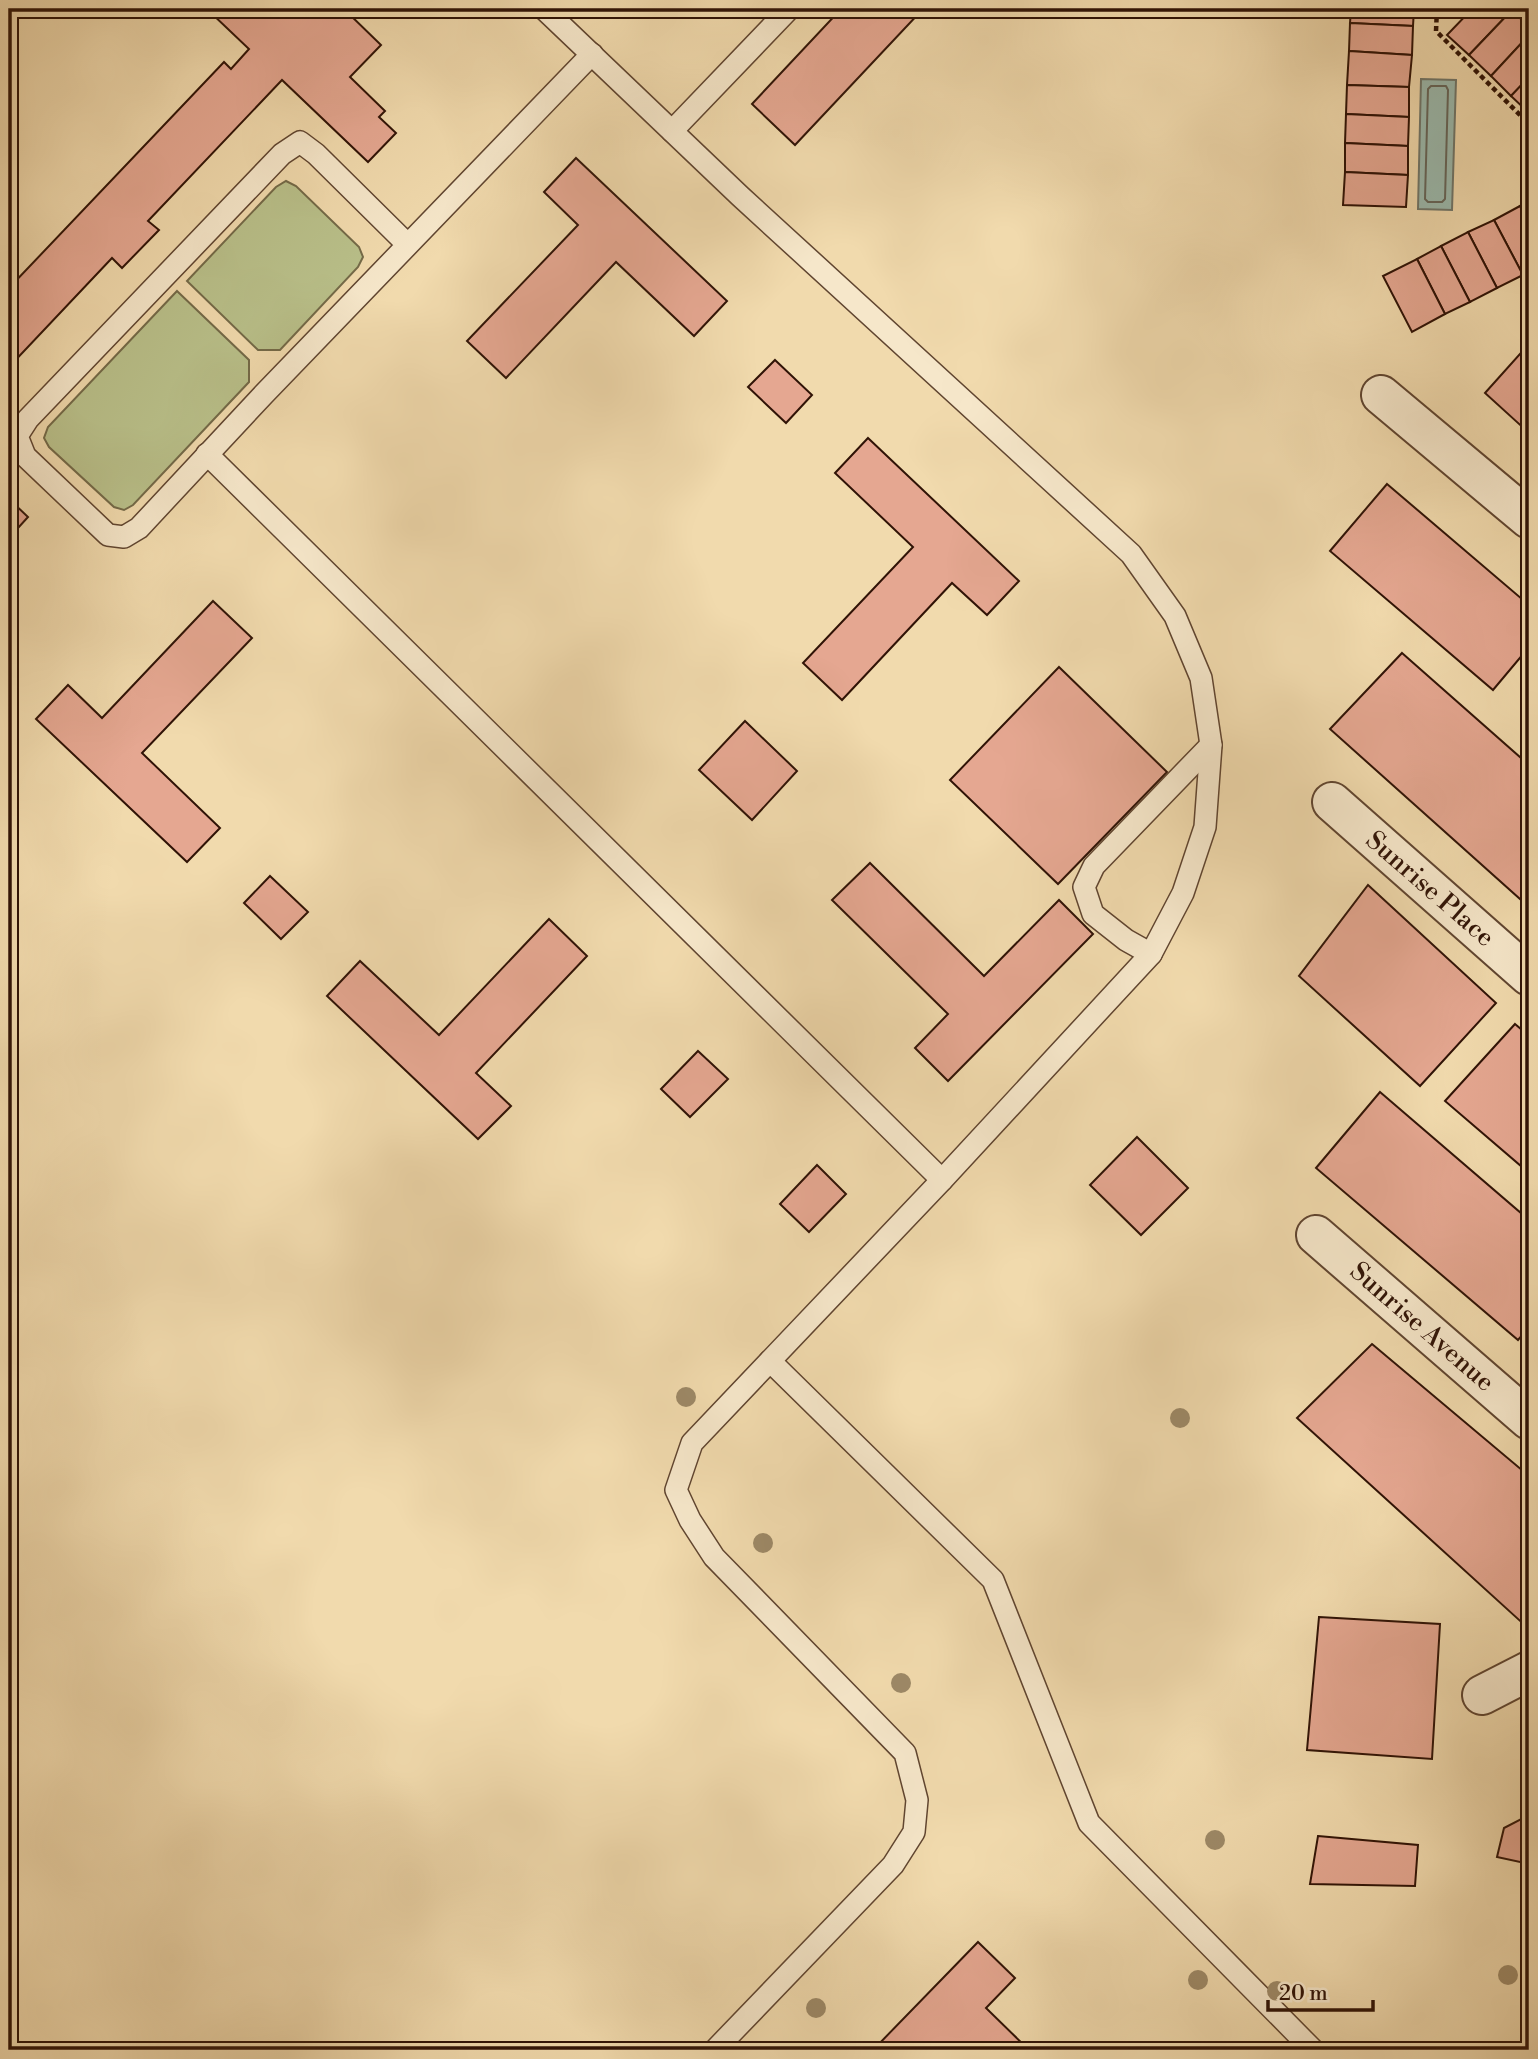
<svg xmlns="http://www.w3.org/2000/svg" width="1538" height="2059" font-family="'Libre Bodoni',serif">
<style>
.green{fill:#b9c08a;stroke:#746a48;stroke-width:2}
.water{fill:#9bbaae;stroke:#70776b;stroke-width:2}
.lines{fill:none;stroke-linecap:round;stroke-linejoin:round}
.shore{stroke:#66665a;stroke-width:2}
.building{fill:#e5a791;stroke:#301306;stroke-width:2}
.service-casing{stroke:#604530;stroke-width:24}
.minor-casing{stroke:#604530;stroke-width:42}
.path{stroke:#301306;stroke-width:4.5;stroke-dasharray:5 3.5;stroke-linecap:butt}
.service{stroke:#f6e7ca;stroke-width:21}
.minor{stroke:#f6e7ca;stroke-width:38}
.tree{fill:#9d8967}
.labels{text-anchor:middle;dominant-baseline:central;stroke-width:6;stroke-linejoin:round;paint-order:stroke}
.street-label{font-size:26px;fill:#301306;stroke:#f6e7ca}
</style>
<rect width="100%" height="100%" fill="#f1daad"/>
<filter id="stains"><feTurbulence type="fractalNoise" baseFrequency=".00286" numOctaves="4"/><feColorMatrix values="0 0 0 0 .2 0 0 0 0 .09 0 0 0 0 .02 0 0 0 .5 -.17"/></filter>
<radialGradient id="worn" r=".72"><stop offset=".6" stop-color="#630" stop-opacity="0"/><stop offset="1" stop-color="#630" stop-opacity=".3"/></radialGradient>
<g class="green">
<path d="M286,181L296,186L359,247L363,257L358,267L280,350H258L187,281L276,187Z"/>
<path d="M177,291L249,360V382L133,505L124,510L114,507L49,447L44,438L48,427Z"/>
</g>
<path class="water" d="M1421,79L1456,80L1452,210L1418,209Z"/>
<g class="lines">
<path class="shore" d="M1431,86H1446L1448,90L1445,199L1442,202H1428L1425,199L1428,89Z"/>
</g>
<g class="building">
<path d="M211,9H344L381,45L350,77L385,111L379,117L396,133L368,162L282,80L148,221L159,230L122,268L112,258L9,367V288L224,62L231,69L249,49L209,11Z"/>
<path d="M841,9H923L795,145L752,104Z"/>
<path d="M1351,9H1414L1413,26L1350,23Z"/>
<path d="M1472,9L1512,10L1469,55L1447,35Z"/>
<path d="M1512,10L1529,27V35L1491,76L1469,55Z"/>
<path d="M1350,23L1413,26L1412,55L1349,51Z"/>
<path d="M1529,35V77L1511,96L1491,76Z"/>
<path d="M1349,51L1412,55L1409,87L1347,85Z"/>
<path d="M1529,77V113L1511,96Z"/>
<path d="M1347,85L1409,87V117L1346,114Z"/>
<path d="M1346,114L1409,117L1408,146L1345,143Z"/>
<path d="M1345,143L1408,146V175L1345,172Z"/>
<path d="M576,158L727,301L694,336L616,262L506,378L467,341L578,225L544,192Z"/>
<path d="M1345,172L1408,175L1406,207L1343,205Z"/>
<path d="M1529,201V225L1520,206Z"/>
<path d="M1520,206L1529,225V272L1523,275L1494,220Z"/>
<path d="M1494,220L1523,275L1497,288L1468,232Z"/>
<path d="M1468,232L1497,288L1470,302L1441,246Z"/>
<path d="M1441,246L1470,302L1445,314L1417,259Z"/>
<path d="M1417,259L1445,314L1412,332L1383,276Z"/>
<path d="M1529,344V433L1485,393Z"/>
<path d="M775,360L812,395L786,423L748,387Z"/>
<path d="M868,438L1019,581L987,615L952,583L842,700L803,663L913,547L835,473Z"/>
<path d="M1387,484L1529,605V647L1493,690L1330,551Z"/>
<path d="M9,499L28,517L9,538Z"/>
<path d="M213,601L252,638L142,753L220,828L187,862L36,719L68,685L102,718Z"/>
<path d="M1402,653L1529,765V907L1330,729Z"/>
<path d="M1059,667L1167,772L1058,884L950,780Z"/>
<path d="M745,721L797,771L752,820L699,770Z"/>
<path d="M870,863L984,976L1059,900L1093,934L948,1081L915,1048L948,1014L832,900Z"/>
<path d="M270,876L308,912L281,939L244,903Z"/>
<path d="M1368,885L1496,1003L1420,1086L1299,976Z"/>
<path d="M549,919L587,956L476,1073L511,1106L478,1139L327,996L360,961L439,1035Z"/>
<path d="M1515,1024L1529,1036V1173L1445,1101Z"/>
<path d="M698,1051L728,1079L690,1117L661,1089Z"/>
<path d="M1380,1092L1529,1220V1327L1518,1340L1316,1168Z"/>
<path d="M1137,1137L1188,1188L1141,1235L1090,1185Z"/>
<path d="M817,1165L846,1194L809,1232L780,1204Z"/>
<path d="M1372,1344L1529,1476V1629L1297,1418Z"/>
<path d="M1319,1617L1440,1624L1432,1759L1307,1750Z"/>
<path d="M1529,1815V1864L1497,1857L1504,1828Z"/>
<path d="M1318,1836L1418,1845L1415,1886L1310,1884Z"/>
<path d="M978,1942L1015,1978L986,2008L1029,2050H873Z"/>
</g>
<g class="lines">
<defs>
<g id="service">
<path d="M544,9L740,196L1131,554L1175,616L1201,678L1211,745L1205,827L1183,893L1151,954L942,1180L692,1443L676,1490L690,1520L714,1557L905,1753L917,1800L914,1832L893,1865L715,2050"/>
<path d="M672,131L789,9"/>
<path d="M407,244L316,154L300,142L282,154L28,419L17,436L25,456L108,535L124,537L139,528L264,394L592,54"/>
<path d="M207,454L942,1180"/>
<path d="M1151,954L1126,940L1093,914L1084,887L1094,866L1211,745"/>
<path d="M770,1361L993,1580L1089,1823L1313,2050"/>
</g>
<g id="minor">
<path d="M1381,395L1529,519"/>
<path d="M1332,802L1529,976"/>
<path d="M1316,1235L1529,1420"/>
<path d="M1482,1695L1529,1671"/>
</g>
</defs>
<use href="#service" class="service-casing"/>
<use href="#minor" class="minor-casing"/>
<path class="path" d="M1437,9L1436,31L1529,124"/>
<use href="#service" class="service"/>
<use href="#minor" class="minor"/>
</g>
<g class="tree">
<circle cx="686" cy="1397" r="10"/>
<circle cx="1180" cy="1418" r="10"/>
<circle cx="763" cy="1543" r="10"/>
<circle cx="901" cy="1683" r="10"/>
<circle cx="1215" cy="1840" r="10"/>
<circle cx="1508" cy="1975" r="10"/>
<circle cx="1198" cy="1980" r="10"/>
<circle cx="1277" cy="1991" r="10"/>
<circle cx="816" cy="2008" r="10"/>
</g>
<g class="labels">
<g class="street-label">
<text transform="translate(1430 889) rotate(41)">Sunrise Place</text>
<text transform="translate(1422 1327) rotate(41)">Sunrise Avenue</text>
</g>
</g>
<rect width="1538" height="2059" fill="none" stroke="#f1daad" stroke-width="35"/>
<rect x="10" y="10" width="1517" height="2038" fill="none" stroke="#301306" stroke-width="3.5"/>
<rect x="18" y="18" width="1503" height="2024" fill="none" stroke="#301306" stroke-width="2"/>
<path d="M1268 2000v10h105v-10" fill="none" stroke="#301306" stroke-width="3.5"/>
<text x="1279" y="2000" font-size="21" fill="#301306" stroke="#f6e7ca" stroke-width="5" paint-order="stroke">20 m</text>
<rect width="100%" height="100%" filter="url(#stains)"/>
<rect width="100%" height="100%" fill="url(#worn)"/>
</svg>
